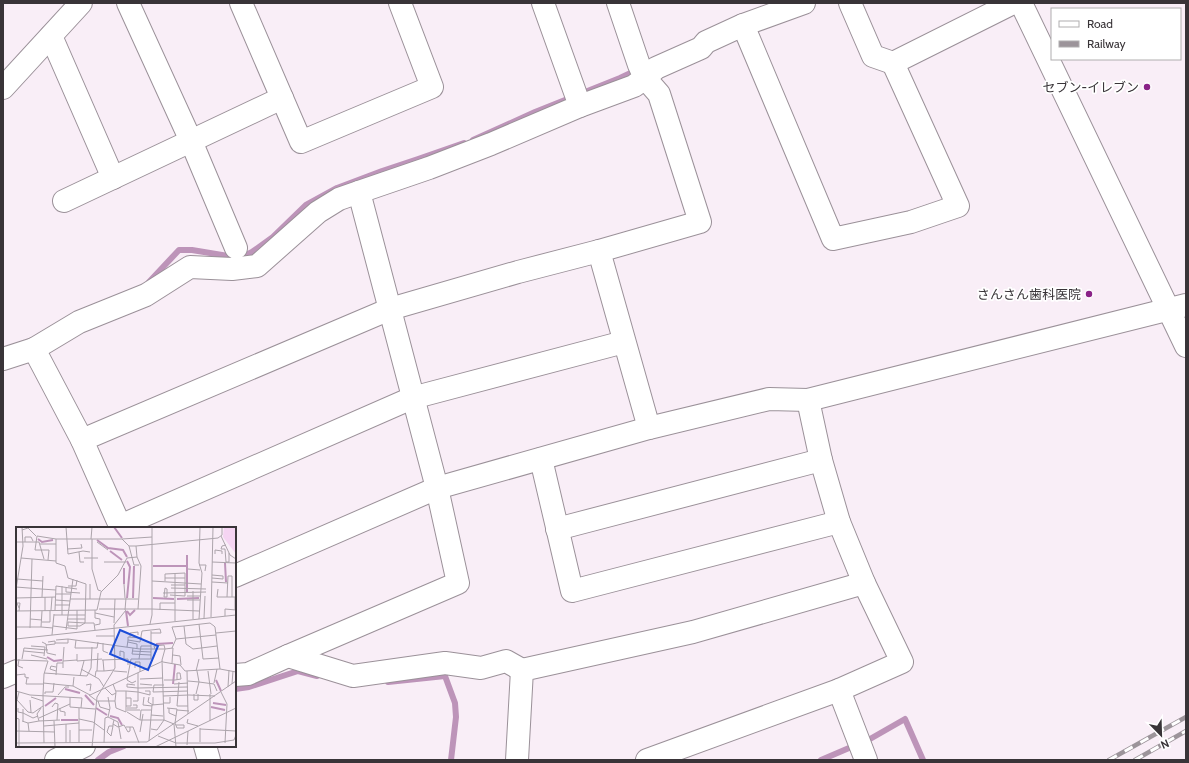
<svg xmlns="http://www.w3.org/2000/svg" width="1189" height="763" font-family="Cabin,'Noto Sans JP',sans-serif">
<style>
.lines{fill:none;stroke-linecap:round;stroke-linejoin:round}
.stream{stroke:#bd94b9;stroke-width:6}
.street-casing{stroke:#9b9199;stroke-width:24}
.secondary-casing{stroke:#9b9199;stroke-width:24}
.street{stroke:#fff;stroke-width:22}
.secondary{stroke:#fff;stroke-width:22}
.rail-casing{stroke:#9c949a;stroke-width:4.5}
.rail{stroke:#fff;stroke-width:3;stroke-dasharray:9;stroke-linecap:butt}
.poi-dot{fill:#8a2287;stroke:#fff;stroke-width:1.5}
.labels{text-anchor:middle;dominant-baseline:central;stroke-width:3.5;stroke-linejoin:round;paint-order:stroke}
.poi-label{font-size:13px;fill:#393438;stroke:#fff;text-anchor:end}
.inset-river{fill:none;stroke:#bd94b9;stroke-width:2}
.inset-road{fill:none;stroke:#aca4ab;stroke-width:1}
.view{fill:#1d4ed8;fill-opacity:0.15;stroke:#1d4ed8;stroke-width:2}
.inset-edge{fill:none;stroke:#393438;stroke-width:2}
</style>
<rect width="100%" height="100%" fill="#f9eef7"/>
<g class="lines">
<g class="stream">
<path d="M473,140L535,112L620,78L637,70"/>
<path d="M149,282L179,250H192L240,258L252,252L273,237L306,205L337,188L382,171L418,159L464,143"/>
<path d="M388,682L445,676L455,703L456,717L451,760"/>
<path d="M235,689L249,687L298,671L317,676"/>
<path d="M98,760L109,752L124,746"/>
<path d="M821,760L870,739L905,719L923,760"/>
</g>
<defs>
<g id="street">
<path d="M128,3L191,141L236,248"/>
<path d="M241,3L301,142L432,87L400,3"/>
<path d="M618,3L639,65L645,78L656,68L701,48L706,42L743,25L804,3"/>
<path d="M850,3L873,56L893,63L1013,3"/>
<path d="M743,25L833,239L911,222L958,206L893,63"/>
<path d="M51,36L113,178"/>
<path d="M3,88L81,3"/>
<path d="M580,106L634,86L645,78L659,94L700,222L599,251"/>
<path d="M64,201L282,98"/>
<path d="M3,359L34,349"/>
<path d="M82,440L34,349L79,322L146,295L190,267L232,269L257,266L318,212L339,199L359,192"/>
<path d="M541,459L572,591L839,522"/>
<path d="M120,526L412,398L624,342"/>
<path d="M121,528L82,440L390,309L518,272L599,251L649,428"/>
<path d="M557,529L821,460"/>
<path d="M235,576L437,488L649,428L769,399L808,400L1186,305"/>
<path d="M288,656L353,676L445,663L481,668L506,661L522,670"/>
<path d="M235,675L248,674L288,656L458,583L437,488L359,192L429,168L491,144L580,106L543,3"/>
<path d="M3,677L17,671"/>
<path d="M839,690L866,760"/>
<path d="M205,746L209,760"/>
<path d="M56,760L84,746"/>
<path d="M517,760L522,670L693,632L864,583L839,522L821,460L808,400"/>
<path d="M647,760L839,690L902,662L864,583"/>
</g>
<path id="secondary" d="M1021,3L1186,346"/>
</defs>
<use href="#street" class="street-casing"/>
<use href="#secondary" class="secondary-casing"/>
<use href="#street" class="street"/>
<use href="#secondary" class="secondary"/>
<defs>
<g id="rail">
<path d="M1109,760L1186,717"/>
<path d="M1135,760L1186,731"/>
</g>
</defs>
<use href="#rail" class="rail-casing"/>
<use href="#rail" class="rail"/>
</g>
<g class="poi-dot">
<circle cx="1147" cy="87" r="4"/>
<circle cx="1089" cy="294" r="4"/>
</g>
<g class="labels">
<g class="poi-label">
<text x="1139" y="87">セブン-イレブン</text>
<text x="1081" y="294">さんさん歯科医院</text>
</g>
</g>
<g transform="translate(16 527)">
<rect width="220" height="220" fill="#f9eef7"/>
<path d="M208,0H220V27L207,10Z" fill="#f5d4f2"/>
<path class="inset-river" d="M98,0L106,11M22,12L26,15L37,13M81,13L92,21L107,23L111,30M94,24L106,33M209,36L210,55M137,39H172M108,57V41M171,65V28M111,71L114,40L111,34M117,71L118,39M137,71L158,72M161,72L183,71M110,84L112,99M111,84L114,88L119,83M140,117L157,116M31,130L38,134L46,133M200,153L205,164M157,157L159,137M49,162L64,166M69,168L78,178M197,176L210,178M29,179L40,171M195,180L209,183M80,181L91,188M94,189L102,191L106,198M45,193H62"/>
<path class="inset-road" d="M50,0L52,27L67,24L74,25M6,3L12,1L20,9M205,9L214,28L220,32M40,12V36L49,39L52,51L70,57L69,96L52,95M75,12L76,0M76,12V42L82,63L85,64M106,12L136,10M0,15H23L28,32M9,15V10H15L17,14M81,15L92,23M24,17H40M210,18L206,19L205,22H209L210,35H213V26M113,19L118,38H123M51,22L66,21L65,17M63,25L64,35H68M199,27V23L206,24V27M121,30L125,39L122,82M5,31L40,34M68,31H82M32,33L33,23H19L21,9L40,12H106L113,19H120M88,35H110M196,35L220,36M183,38H190L189,44M172,42L184,43M149,51H169M196,51L207,52V49L196,48M1,52L27,54M136,54L185,57M149,54V47L169,46V69L154,68M196,55L212,56M74,57V72M108,57L109,71M155,58H169M52,59H60L61,53M0,60L25,62M50,61V65L64,66M149,61L151,62V70H148ZM155,61L190,62M0,62L7,19L6,0M25,62L40,63M202,62L201,70H211M147,66L190,65M40,67H55M171,69H184M26,70L27,49M216,70V49H212L211,70H219V83M0,71L40,70M54,72H69M69,72H122M40,73L54,74M171,73H184M39,78H54M83,82H136M136,82L183,84M35,83L36,70M39,83L40,59L61,62M79,83V91L84,92V97L79,98M109,83L110,71M144,83V76H159M0,84L81,83L85,65L102,48L111,31L121,30L120,19L202,11L206,8V0M3,84L4,76H1L3,81M29,84V70M79,86L98,90M38,88H69M46,88V59M209,89V82L220,83M195,90L197,0M188,91L189,69M14,92L26,93M52,92H69M177,92V64M183,92L186,46L183,36L184,0M159,94V47M26,95H34V83M52,95V99H64L69,96H78L79,103M98,96L99,72M134,97L136,88V0M183,97L187,132L203,131M37,99L61,102V83M0,100H25L26,84M25,100L37,101M156,100L160,112L156,121M156,100L168,99M14,101L16,32M50,103L57,52M135,106H145L144,102M200,106L220,104M36,108L38,87M80,109H98M114,110V106L122,105V108M0,112L220,88M160,112L200,108M40,113L52,112M60,113L59,121H81L82,115M112,113V110L126,111M26,115L30,117L31,126L40,128M112,115L121,117V121M39,116H52V112L124,122H149M87,116V124L92,126M30,118L39,117V114L32,115M15,119L29,120L28,129M201,119L177,122L170,117L168,99L194,96L198,99L199,100L204,142L220,145M111,120L112,113L124,115L126,104L144,102M117,121L116,127L135,128V104M139,122L138,119L148,118L149,122M149,122L157,121L156,136M8,124L28,126M116,124L135,125M61,127V134L86,132M15,128L31,132M157,128L164,129L165,138M104,129V124L108,125V133M3,132L2,139L7,141M6,132L8,121L32,123M123,132H135V128M0,133L32,134L28,147L27,168M86,133L112,132V138M87,133L88,144L98,143M47,134L48,120M147,135L164,138L169,144L204,142M40,140L35,139L34,142L40,144M47,141V134L61,133M119,141V135H124V145M65,142L83,152L88,160M81,144L82,126M98,144L111,145M171,144L172,187M180,144L183,132M192,144L195,167M28,146L71,149L75,141L76,120M0,148L9,147V150L13,151M40,148L41,136H47M64,149L68,134M58,150L57,159L74,168L147,134M79,150L80,144H88M11,151L10,157H27M124,152L147,151M148,153H159L165,152L164,146H161V153M120,154L116,156L111,153L115,132H123L125,119H135M172,154L183,155L181,144M163,155L161,179H172M27,156L57,159M198,156L201,142M124,157L136,158M158,157L172,156M216,157L217,144M70,158L75,157L74,164M119,158L111,157V160L122,161M148,158H138L137,165L172,164M212,160L213,143M89,161L96,168L100,166M122,161L172,160M0,164L14,168L66,171L65,181M100,164H110V185M110,164L122,165M3,165L1,173L12,185L17,186L27,179M122,165L134,168V164H129M205,165L211,177L209,216M29,167V165H37L38,156M178,167V173H182V167M180,167L183,155L198,157L201,164M194,167V194M27,168L28,216M42,168L49,160H53M73,168L81,174H99L100,165L97,157M173,168L199,169M147,169L173,168M15,170L27,174M54,170V180L79,182M128,170L127,178L136,179M133,170L132,175L137,178V170M14,173L15,185M82,174L84,180L94,183M99,174L100,181L110,185M117,174H122V146M147,176H154V170M110,179H115V171H110M36,180L39,176L42,177L41,193M2,181V185L7,186V182M44,181V184L49,185V189M111,181H121V178H117M151,181L161,182L159,196L161,201H168V198H160M153,181V186L160,189M111,183H124M135,183H125L124,193H148L158,197L160,220M161,183L173,184M111,185L124,193M135,188L147,189M92,190L102,195L105,212M0,191L3,192V220M23,191L54,177M63,192L77,195M172,192L171,196L182,199M98,193L97,197L102,200L108,198L112,205L114,204V200H110M6,194L12,196L13,204M7,194V186L17,191L22,189M23,194L44,193M38,194L39,220M77,195L88,203M12,196L23,194L21,187L25,181M28,199L63,196M97,199H93L91,205L95,209L97,199V197M114,200H117L123,216M135,202L141,203L148,193L146,133L149,122M184,202L220,204M63,203H76M0,204L39,205M124,205L127,187M142,209L160,216H199L218,213L220,208M133,214L136,178L147,177M184,215V201M0,216L131,215L220,154M50,216V197M54,216V203M63,216V181M88,216L89,191L92,190L94,181L92,170M171,218L172,204M76,220L81,170L99,141L98,98L110,83M139,220L220,181"/>
<path class="view" d="M104,103L142,119L132,143L94,127Z"/>
<rect width="220" height="220" class="inset-edge"/>
</g>
<rect width="1189" height="763" fill="none" stroke="#393438" stroke-width="8"/>
<rect x="1051" y="8" width="130" height="52" fill="#ffffff" stroke="#b0aeaf"/>
<rect x="1059" y="21" width="20" height="6" fill="#ffffff" stroke="#b0aeaf"/>
<text x="1087" y="28" font-size="12" fill="#393438">Road</text>
<rect x="1059" y="41" width="20" height="6" fill="#9c949a" stroke="#b0aeaf"/>
<text x="1087" y="48" font-size="12" fill="#393438">Railway</text>
<g transform="translate(1161 735) rotate(157)" stroke="#ffffff" stroke-width="3" paint-order="stroke">
<path d="M0-3L7 15L0 10L-7 15Z" fill="#393438"/>
<text y="-6" font-size="11" font-weight="bold" text-anchor="middle" fill="#393438">N</text>
</g>
</svg>
